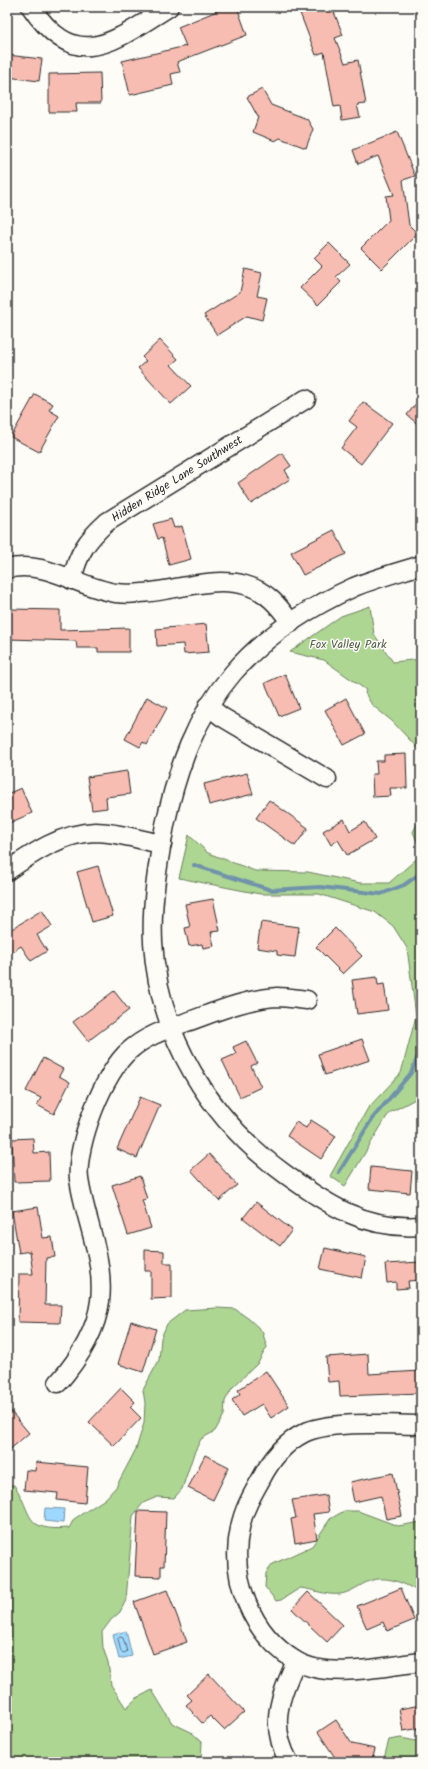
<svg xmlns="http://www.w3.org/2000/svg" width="428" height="1769" font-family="Kalam,sans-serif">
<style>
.green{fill:#aed693;stroke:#6c805f}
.water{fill:#9ed8fe;stroke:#7093aa}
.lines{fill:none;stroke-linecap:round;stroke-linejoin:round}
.shore{stroke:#59707f;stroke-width:1}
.stream{stroke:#7093aa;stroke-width:4}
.building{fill:#f8bdb2;stroke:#2b2b2b}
.minor-casing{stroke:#2b2b2b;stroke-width:21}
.minor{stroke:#fdfcf7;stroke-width:18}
.labels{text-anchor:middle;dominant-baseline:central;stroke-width:3;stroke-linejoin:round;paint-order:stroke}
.street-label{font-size:12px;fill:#2b2b2b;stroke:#fdfcf7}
.park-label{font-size:12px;fill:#525e4a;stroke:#fdfcf7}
</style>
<rect width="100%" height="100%" fill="#fdfcf7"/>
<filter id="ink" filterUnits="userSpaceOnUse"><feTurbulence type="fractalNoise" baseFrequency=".025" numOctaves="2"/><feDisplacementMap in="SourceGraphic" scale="8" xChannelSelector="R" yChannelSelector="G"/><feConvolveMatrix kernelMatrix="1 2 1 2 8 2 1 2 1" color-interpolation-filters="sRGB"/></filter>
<g filter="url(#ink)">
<g class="green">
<path d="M370,606L374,634L393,662L421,659V752L392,721L372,705L365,693L366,690L324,660L290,652L341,616Z"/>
<path d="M421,816V850L413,832Z"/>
<path d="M189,835L208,853L255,871L308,872L360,883H389L421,855V1096L389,1113L345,1186L330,1176L368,1108L401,1073L416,1016L407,948L393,926L375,912L319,894H260L179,878Z"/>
<path d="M217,1308L235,1309L249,1319L262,1331L267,1347L258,1363L232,1388L225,1401L224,1415L215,1431L201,1439L194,1453L182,1489L174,1498L157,1497L143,1503L133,1516L126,1600L120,1612L111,1620L102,1632L103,1648L108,1662L111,1685L126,1708L137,1698L152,1690L172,1723L191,1732L202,1742L201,1762H7V1485H14C34,1514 22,1532 69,1528L74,1519L105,1499L116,1487L136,1449L144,1423L145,1403L143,1390L159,1360L161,1338L167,1324L185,1310Z"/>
<path d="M344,1511H358L398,1526L421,1522V1593C404,1583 384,1573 365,1583C357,1587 349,1593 340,1594C326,1596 313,1589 300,1588L281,1600L276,1601L265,1587L266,1573L273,1564L312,1546L330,1519Z"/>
<path d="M401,1738L421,1742V1762H383L389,1740Z"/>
</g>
<g class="water">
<path d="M45,1508L64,1509L63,1523L44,1521Z"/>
<path d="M126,1631L132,1656L119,1659L113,1635Z"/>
</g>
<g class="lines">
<path class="shore" d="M120,1637L123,1638L127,1651L125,1653L121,1652L118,1639Z"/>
<g class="stream">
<path d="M194,865L271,890L320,887L381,894L404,885L421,873"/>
<path d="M339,1172L372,1119L411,1073L421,1049"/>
</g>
</g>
<g class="building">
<path d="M215,7H237L247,35L177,62L180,72L171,74L173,85L130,95L122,61L186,46L178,27L217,11Z"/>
<path d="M316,7H332L343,35L335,38L345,63L358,60L366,104L357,105L360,117L342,120L340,106L334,107L324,52L316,55L300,13Z"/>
<path d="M7,55L42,59L39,81L7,77Z"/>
<path d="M100,73L101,103H76L77,112H49V74Z"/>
<path d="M262,89L271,105L307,119L313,129L306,148L280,138L275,141L253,132L258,117L247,97Z"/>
<path d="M397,132L415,176L403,180L409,225L415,231V236L382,269L361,248L389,220L386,196L394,195L378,156L358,164L353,150Z"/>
<path d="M329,243L350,264L336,277L341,282L318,305L300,288L322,266L314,258Z"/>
<path d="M245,269L262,273L257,296L267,298L262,320L247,316L217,335L204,315L240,292Z"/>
<path d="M160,340L178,359L171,365L191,386L171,404L138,368L146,361L142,357Z"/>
<path d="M35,394L53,404L49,410L59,416L39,452L11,437Z"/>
<path d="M421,397V427L407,415Z"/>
<path d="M363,402L392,423L361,464L341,448L357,427L349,421Z"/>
<path d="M282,453L291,466L285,470L290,479L251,504L238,483Z"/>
<path d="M171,519L174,528L182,526L191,559L169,565L162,538L158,539L153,524Z"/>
<path d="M334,530L346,554L303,575L291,552Z"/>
<path d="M9,609L60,610V630L129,628V652H98V648H77L76,641L8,639Z"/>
<path d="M206,624L209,652L184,654L183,644L157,646L156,629Z"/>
<path d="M285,674L299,708L279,716L265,683Z"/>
<path d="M147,697L167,708L147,745L143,742L140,747L125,739Z"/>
<path d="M346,698L365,734L344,745L325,710Z"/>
<path d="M406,754L407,788H390L391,796L373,797L372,774H377L376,761H384V755Z"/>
<path d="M127,771L130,794L106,797L107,808L92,810L87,777Z"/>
<path d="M247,773L253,794L209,805L204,784Z"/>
<path d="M21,788L32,813L7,824V794Z"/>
<path d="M269,800L308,828L295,846L256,818Z"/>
<path d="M344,819L350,831L365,822L375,839L347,855L338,840L331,845L323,831Z"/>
<path d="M98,866L113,916L92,922L77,872Z"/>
<path d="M213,899L220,931L211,932L214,946L203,948L202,944L189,946L185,928L190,927L185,904Z"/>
<path d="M42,910L52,926L37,935L47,951L31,961L21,946L7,955V932Z"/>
<path d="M261,922L299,927L295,957L277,955V951L257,948Z"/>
<path d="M335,928L362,956L343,974L316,947Z"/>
<path d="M377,977L378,985L384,984L388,1010L357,1014L352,980Z"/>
<path d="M114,991L129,1010L88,1041L73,1022Z"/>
<path d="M362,1039L370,1060L325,1075L318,1054Z"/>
<path d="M246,1041L257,1063L251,1066L261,1087L240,1097L222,1060L236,1054L233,1047Z"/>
<path d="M43,1058L63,1069L59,1076L70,1082L54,1114L37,1105L41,1098L26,1091Z"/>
<path d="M140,1097L160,1105L137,1158L117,1149Z"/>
<path d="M311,1120L336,1136L321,1159L287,1136L296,1122L306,1128Z"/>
<path d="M33,1138L34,1153L49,1152L50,1181L14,1182L12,1139Z"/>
<path d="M209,1154L237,1185L219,1201L191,1170Z"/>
<path d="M371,1167L412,1171L410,1193L369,1189Z"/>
<path d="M140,1176L147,1199L142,1200L151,1228L128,1235L112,1185Z"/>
<path d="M256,1202L292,1230L280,1246L243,1218Z"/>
<path d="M38,1207L43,1238L52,1237L55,1257L46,1258L45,1305H61L60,1323L18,1322L19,1274H33L30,1251L19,1253L12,1211Z"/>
<path d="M325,1248L366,1257L362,1278L320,1269Z"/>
<path d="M145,1250L164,1251V1263H172V1298L151,1299V1271H145Z"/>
<path d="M421,1262V1280L408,1281L409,1288L396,1289V1282L387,1283L385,1264Z"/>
<path d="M131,1321L156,1329L143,1372L118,1364Z"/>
<path d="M368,1354L369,1374L421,1371V1393L340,1396L339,1381L328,1382L326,1357Z"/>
<path d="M266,1371L289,1406L271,1418L262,1404L242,1416L232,1400L240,1394L238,1390Z"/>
<path d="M121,1388L135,1402L130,1407L141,1418L114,1446L89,1422Z"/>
<path d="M7,1407L29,1433L7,1452Z"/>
<path d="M205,1455L229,1467L213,1500L188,1488Z"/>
<path d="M36,1462L88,1467L85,1503L57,1500L58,1493L24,1490L26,1470L35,1471Z"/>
<path d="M393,1473L402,1516L386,1519L381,1496L354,1502L350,1482Z"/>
<path d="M326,1495L329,1512L313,1514L317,1539L295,1543L291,1519L296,1518L292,1500Z"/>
<path d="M138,1511L166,1512L164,1566H161V1577L135,1576Z"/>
<path d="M401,1588L414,1620L387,1631L383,1622L367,1629L357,1606Z"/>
<path d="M167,1590L187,1642L153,1654L134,1602Z"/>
<path d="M308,1592L343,1625L327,1642L292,1609Z"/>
<path d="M209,1674L244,1712L224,1730L210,1716L202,1723L186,1705L192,1700L187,1695Z"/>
<path d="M421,1705V1728L403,1731L399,1709Z"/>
<path d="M336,1720L352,1744L375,1749L372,1762L347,1761L338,1762L318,1732Z"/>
</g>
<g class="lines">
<defs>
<g id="minor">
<path d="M31,7C77,75 114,41 169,7"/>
<path d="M421,565C399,572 376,578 354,587C310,607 265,636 233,673C195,717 177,770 165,825C158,863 151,903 153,942C158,1035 210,1120 285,1174C328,1205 365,1230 421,1226"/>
<path d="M7,569C44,559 80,588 116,593C159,598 206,574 245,585C267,591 279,606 291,623"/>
<path d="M72,580C78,553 87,540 107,522L306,399"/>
<path d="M208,706L222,717L327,779"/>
<path d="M7,871C33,853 62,833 95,832C117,832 140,840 162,844"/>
<path d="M58,1383C78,1360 96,1333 100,1301C105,1259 85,1221 79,1179C75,1146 104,1071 130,1050C146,1036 165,1030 184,1023C213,1013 245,999 277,997C287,997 297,999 307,1000"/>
<path d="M421,1425C390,1425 331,1420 304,1433C284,1443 270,1461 260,1481C252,1495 243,1511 240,1528C229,1578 251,1634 296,1661C329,1680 385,1666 421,1662"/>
<path d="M289,1762C268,1724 280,1698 296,1661"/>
</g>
</defs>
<use href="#minor" class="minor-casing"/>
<use href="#minor" class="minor"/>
</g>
</g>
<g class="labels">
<g class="street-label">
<text transform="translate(177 479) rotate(-32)">Hidden Ridge Lane Southwest</text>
</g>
<g class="park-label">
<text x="348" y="644">Fox Valley Park</text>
</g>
</g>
<rect width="428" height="1769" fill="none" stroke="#fdfcf7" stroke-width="24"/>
<rect x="12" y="12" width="404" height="1745" fill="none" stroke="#2b2b2b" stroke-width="1.5" filter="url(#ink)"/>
</svg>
